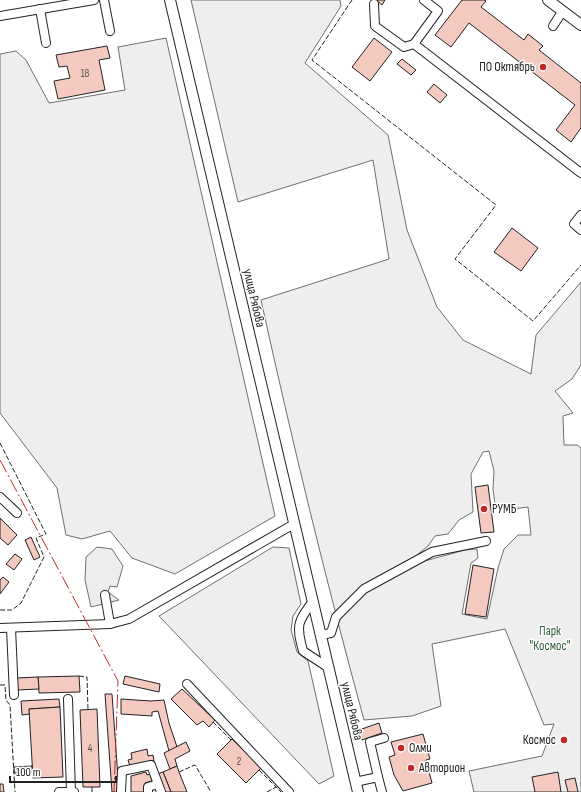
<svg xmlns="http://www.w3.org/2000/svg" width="581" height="792" font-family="'Sofia Sans Condensed',sans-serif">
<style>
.green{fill:#eee;stroke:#6f6f6f;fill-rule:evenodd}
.parking{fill:#ededed;stroke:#6f6f6f}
.building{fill:#f3c9c0;stroke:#222}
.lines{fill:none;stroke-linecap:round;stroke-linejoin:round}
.minor-casing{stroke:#222;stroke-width:10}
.major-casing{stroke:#222;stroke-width:12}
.minor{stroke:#fff;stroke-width:8}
.major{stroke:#fff;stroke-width:10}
.fence{stroke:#222;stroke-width:1;stroke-dasharray:5 2;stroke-linecap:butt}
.power{stroke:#c62828;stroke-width:1;stroke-dasharray:14 3 2 3;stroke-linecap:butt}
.poi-dot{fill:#c62828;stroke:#fff;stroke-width:1.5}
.labels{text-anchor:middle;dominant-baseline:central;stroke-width:3;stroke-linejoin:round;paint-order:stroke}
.number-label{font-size:11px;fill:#564c4a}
.poi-label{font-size:13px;fill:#222;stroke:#fff;text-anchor:start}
.street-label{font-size:13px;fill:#222;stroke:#fff}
.park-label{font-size:13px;fill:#2f5e38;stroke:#fff}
</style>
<rect width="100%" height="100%" fill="#fff"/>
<g class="green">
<path d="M191,0H340L341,6L305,63L388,135L407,230L437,307L463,340L531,374L536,335L581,282V365L572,379L555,391L573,413L563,416L564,445H577L581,448V792H474L469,771L542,756L554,724L544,725L505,629L432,644L441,706L412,716L364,720C326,581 292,441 261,300L389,259L373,160L238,202ZM489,451L494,471L493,489L495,505L513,509L528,507L531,535H518L504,549L498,568L487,619L462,614L471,563L478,558L477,549L465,550L421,562L418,554L428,546L435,536L448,534L459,520L473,512L471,474L483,452Z"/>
<path d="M166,38L275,516L175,574L132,558L110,531L82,539L66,535L57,488L0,413V54L16,51L26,60L49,103L125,90L118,47Z"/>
<path d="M273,547L289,548L301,604L293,616L291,630L297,652L308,661L334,776L319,784L159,616Z"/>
</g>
<path class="parking" d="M97,547L112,549L123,566L117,587L110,586L108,592L119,600L91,607L85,580L86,557Z"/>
<g class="building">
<path d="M376,0H385L382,5Z"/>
<path d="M462,0H484L486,1L481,7L524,40L528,34L543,46L539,50L581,83V128L571,142L556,130L575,105L469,23L451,47L435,35Z"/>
<path d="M374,38L392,52L370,81L352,67Z"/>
<path d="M107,46L110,58L99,60L105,90L58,99L54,81L70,78L67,66L59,67L56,55Z"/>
<path d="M402,59L416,70L411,75L397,64Z"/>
<path d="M434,84L447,95L440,103L427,92Z"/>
<path d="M512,228L538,248L521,271L494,252Z"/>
<path d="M488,485L494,532L481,533L475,487Z"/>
<path d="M0,518L17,535L8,545L0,538Z"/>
<path d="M31,537L40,557L34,560L25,540Z"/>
<path d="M15,554L22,559L14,570L6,564Z"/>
<path d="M473,565L494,569L486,617L465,614Z"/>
<path d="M3,577L9,582L0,594V580Z"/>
<path d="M79,676L80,692L39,693L38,677Z"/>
<path d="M125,676L160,684L159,692L123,684Z"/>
<path d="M38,677L39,689L17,690L16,678Z"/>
<path d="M182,689L215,720L209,727L203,721L197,725L171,699Z"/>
<path d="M105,694H112L119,792H112Z"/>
<path d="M59,699L60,707L29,709L30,714L22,715L21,701Z"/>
<path d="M121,699L151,701L164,700L169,723L177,747L169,751L158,711L152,712V716L121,714Z"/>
<path d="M60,707L63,777L33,778L29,709Z"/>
<path d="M97,709L100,787H83L80,710Z"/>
<path d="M379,723L382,733L362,740L359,730Z"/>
<path d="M423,734L430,759L426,760L432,783L403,791L394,775L389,757L395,755L391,742Z"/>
<path d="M232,739L261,768L246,783L217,754Z"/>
<path d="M186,742L190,751L175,759L177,766L170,769L164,753Z"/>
<path d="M147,749L148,756L153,755L154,761L130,766L128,760L132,759L131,753Z"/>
<path d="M32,766V772L14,773V767Z"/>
<path d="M177,766L179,772L187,792H171L163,772Z"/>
<path d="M146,772L147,775L150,774L152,781L145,783V792H131V776Z"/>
<path d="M163,772L171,792H164L157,774Z"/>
<path d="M558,772L561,792H535L532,777Z"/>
<path d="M575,778L578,792H568L565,780Z"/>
<path d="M0,784H3L4,792H0Z"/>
</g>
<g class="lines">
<defs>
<g id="minor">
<path d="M104,0L110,31"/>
<path d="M424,0L438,11L414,44L581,173"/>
<path d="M374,4L375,26L404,47L414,44"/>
<path d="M40,9L46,43"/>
<path d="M0,16L94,0"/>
<path d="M553,26L562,12"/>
<path d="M581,215L574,224L581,230"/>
<path d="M0,497L17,513"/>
<path d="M105,595L110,624"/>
<path d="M313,601C297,623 296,625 303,651L329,668"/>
<path d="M0,628L110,624L129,619L294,524"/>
<path d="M11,628L14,695"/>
<path d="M321,635L331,633L336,617L364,589L432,552L486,541"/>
<path d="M187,684L289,792"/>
<path d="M68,699L71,792"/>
<path d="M378,777L370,742L384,738"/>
<path d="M355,782L378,777L382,792"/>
<path d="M59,792H74"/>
<path d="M121,792L122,771L151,765L161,792"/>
<path d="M148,792V787L158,784"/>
</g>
<g id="major">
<path d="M170,0L358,792"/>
<path d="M548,0L581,25"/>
</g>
</defs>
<use href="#minor" class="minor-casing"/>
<use href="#major" class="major-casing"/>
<use href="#minor" class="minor"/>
<use href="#major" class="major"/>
<g class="fence">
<path d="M352,0L312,60L496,205L455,259L533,321L581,265"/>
<path d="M0,443L46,534L36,538L44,557L21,603L12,610H0"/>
<path d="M79,676L87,677L88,709"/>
<path d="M0,685H5L6,700L10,705L15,792"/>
<path d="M213,722L231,740"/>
<path d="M259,770L281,792"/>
<path d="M179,772L195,765L211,792"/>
<path d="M92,787V792"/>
<path d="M267,792L276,787"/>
</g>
<path class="power" d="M0,460L118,681L114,792"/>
</g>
<g class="poi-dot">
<circle cx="543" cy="67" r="4"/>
<circle cx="484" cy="509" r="4"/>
<circle cx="564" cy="740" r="4"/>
<circle cx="401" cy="748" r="4"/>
<circle cx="411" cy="768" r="4"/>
</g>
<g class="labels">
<g class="number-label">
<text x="85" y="73">18</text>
<text x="90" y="748">4</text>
<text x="239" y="761">2</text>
</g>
<g class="poi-label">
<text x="535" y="67" text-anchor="end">ПО Октябрь</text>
<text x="492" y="509">РУМБ</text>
<text x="556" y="740" text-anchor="end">Космос</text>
<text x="409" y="748">Олми</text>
<text x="419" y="768">Авторион</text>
</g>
<g class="street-label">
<text transform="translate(254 298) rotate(77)">улица Рябова</text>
<text transform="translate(352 711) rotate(77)">улица Рябова</text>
</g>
<g class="park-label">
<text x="550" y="631">Парк<tspan x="550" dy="15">"Космос"</tspan></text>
</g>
</g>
<path d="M10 776v6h106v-6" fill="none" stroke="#222222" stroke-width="2"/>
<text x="16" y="776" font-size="12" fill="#222222" stroke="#ffffff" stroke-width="3" paint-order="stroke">100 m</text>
</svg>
